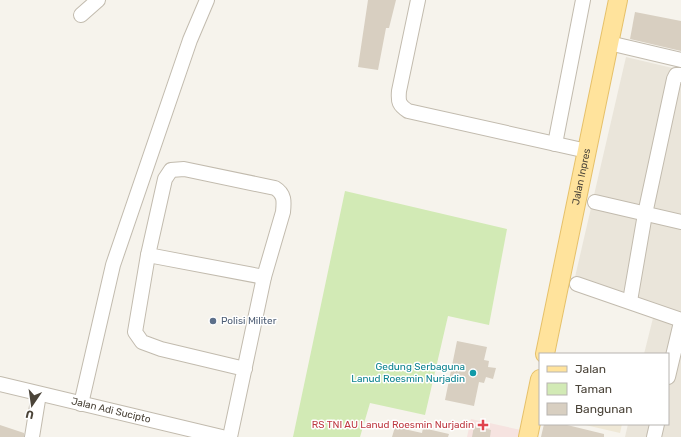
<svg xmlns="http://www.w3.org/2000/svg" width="681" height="437" font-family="Rubik,sans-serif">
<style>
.residential{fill:#eae5da}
.education{fill:#efe8d6}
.medical{fill:#f6e3e0}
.green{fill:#d2eab5}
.building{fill:#d8cfc1}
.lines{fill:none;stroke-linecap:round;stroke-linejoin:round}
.minor-casing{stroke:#c2bbae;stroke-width:16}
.major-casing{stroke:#e6c16a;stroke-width:20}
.minor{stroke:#fff;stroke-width:14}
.major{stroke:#ffe39c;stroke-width:18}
.service-dot{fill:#5c6f8a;stroke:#fff;stroke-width:1.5}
.culture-dot{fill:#0f9aa8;stroke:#fff;stroke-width:1.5}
.health-dot{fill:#e0444e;stroke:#fff;stroke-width:1.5}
.labels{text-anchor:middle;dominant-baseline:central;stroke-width:3;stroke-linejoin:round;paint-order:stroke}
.street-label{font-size:10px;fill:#4b4439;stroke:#fff}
.service-label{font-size:10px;fill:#4e5e75;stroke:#fff;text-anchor:start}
.culture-label{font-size:10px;fill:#0d838f;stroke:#fff;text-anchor:end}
.health-label{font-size:10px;fill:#be3a42;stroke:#fff;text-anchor:end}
</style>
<rect width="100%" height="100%" fill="#f6f3ec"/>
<path class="residential" d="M626,57L681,70V437H625L628,424H668V354H644L655,310L572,290Z"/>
<path class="education" d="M581,424H622L620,433Z"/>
<path class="medical" d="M471,419L521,430L519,437H467Z"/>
<path class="green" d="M345,191L507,229L489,325L448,316L425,415L370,403L360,437H293Z"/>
<g class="building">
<path d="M368,0H396L389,28H386L378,70L358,67Z"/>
<path d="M635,12L681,21V51L630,39Z"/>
<path d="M457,341L487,347L484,360L489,361L488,367L496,368L493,379L486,377L484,383L479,382L474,406L445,400Z"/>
<path d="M544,424H563L604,434V437H541Z"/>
<path d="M0,425L24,433V437H0Z"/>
<path d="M474,426L491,430L490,437H472Z"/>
<path d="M395,427L422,433L423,428L449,434L448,437H392Z"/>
</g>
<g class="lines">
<defs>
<g id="minor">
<path d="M418,0L399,91C398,102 399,105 408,111L587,151"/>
<path d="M81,15L98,0"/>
<path d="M609,43L681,60"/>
<path d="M555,144L583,0"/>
<path d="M595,202L681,222"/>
<path d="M148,255L264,277"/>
<path d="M577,284L681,320"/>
<path d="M630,301L645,214L674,79L676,75H681"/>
<path d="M668,377L681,322"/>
<path id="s1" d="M0,384L222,437"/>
<path d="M81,404L113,265L190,40L207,0"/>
<path d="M32,437L39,394"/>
<path d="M230,437L264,277L283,212C284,202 285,194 275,188L184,169L171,170L165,179L148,255L135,332L142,342L161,349L245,369"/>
<path d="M654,437L657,424"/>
</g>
<g id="major">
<path id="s2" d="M545,354L618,0"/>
<path d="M528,437L540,379"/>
</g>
</defs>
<use href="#minor" class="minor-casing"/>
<use href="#major" class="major-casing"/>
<use href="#minor" class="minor"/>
<use href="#major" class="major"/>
</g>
<circle class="service-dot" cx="213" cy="321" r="4"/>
<circle class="culture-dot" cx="473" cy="373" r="4"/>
<path class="health-dot" d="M481 419h4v4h4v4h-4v4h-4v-4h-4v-4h4z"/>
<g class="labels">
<g class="street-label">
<text stroke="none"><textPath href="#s2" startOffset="181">Jalan Inpres</textPath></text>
<text stroke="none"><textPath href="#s1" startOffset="114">Jalan Adi Sucipto</textPath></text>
</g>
<g class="service-label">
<text x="221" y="321">Polisi Militer</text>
</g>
<g class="culture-label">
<text x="465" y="367">Gedung Serbaguna<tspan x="465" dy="12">Lanud Roesmin Nurjadin</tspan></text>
</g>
<g class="health-label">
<text x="474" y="425">RS TNI AU Lanud Roesmin Nurjadin</text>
</g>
</g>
<rect x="539" y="353" width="130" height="72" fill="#ffffff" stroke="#b7b4b0"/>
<rect x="547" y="366" width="20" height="6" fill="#ffe39c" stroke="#b7b4b0"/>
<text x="575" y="373" font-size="12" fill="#4b4439">Jalan</text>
<rect x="547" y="383" width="20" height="12" fill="#d2eab5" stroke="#b7b4b0"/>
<text x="575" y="393" font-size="12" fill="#4b4439">Taman</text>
<rect x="547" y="403" width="20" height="12" fill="#d8cfc1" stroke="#b7b4b0"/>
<text x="575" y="413" font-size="12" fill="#4b4439">Bangunan</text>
<g transform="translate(32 405) rotate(193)" stroke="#ffffff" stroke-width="3" paint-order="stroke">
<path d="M0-3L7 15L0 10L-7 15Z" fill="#4b4439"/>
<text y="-6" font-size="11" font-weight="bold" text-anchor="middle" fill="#4b4439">U</text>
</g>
</svg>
